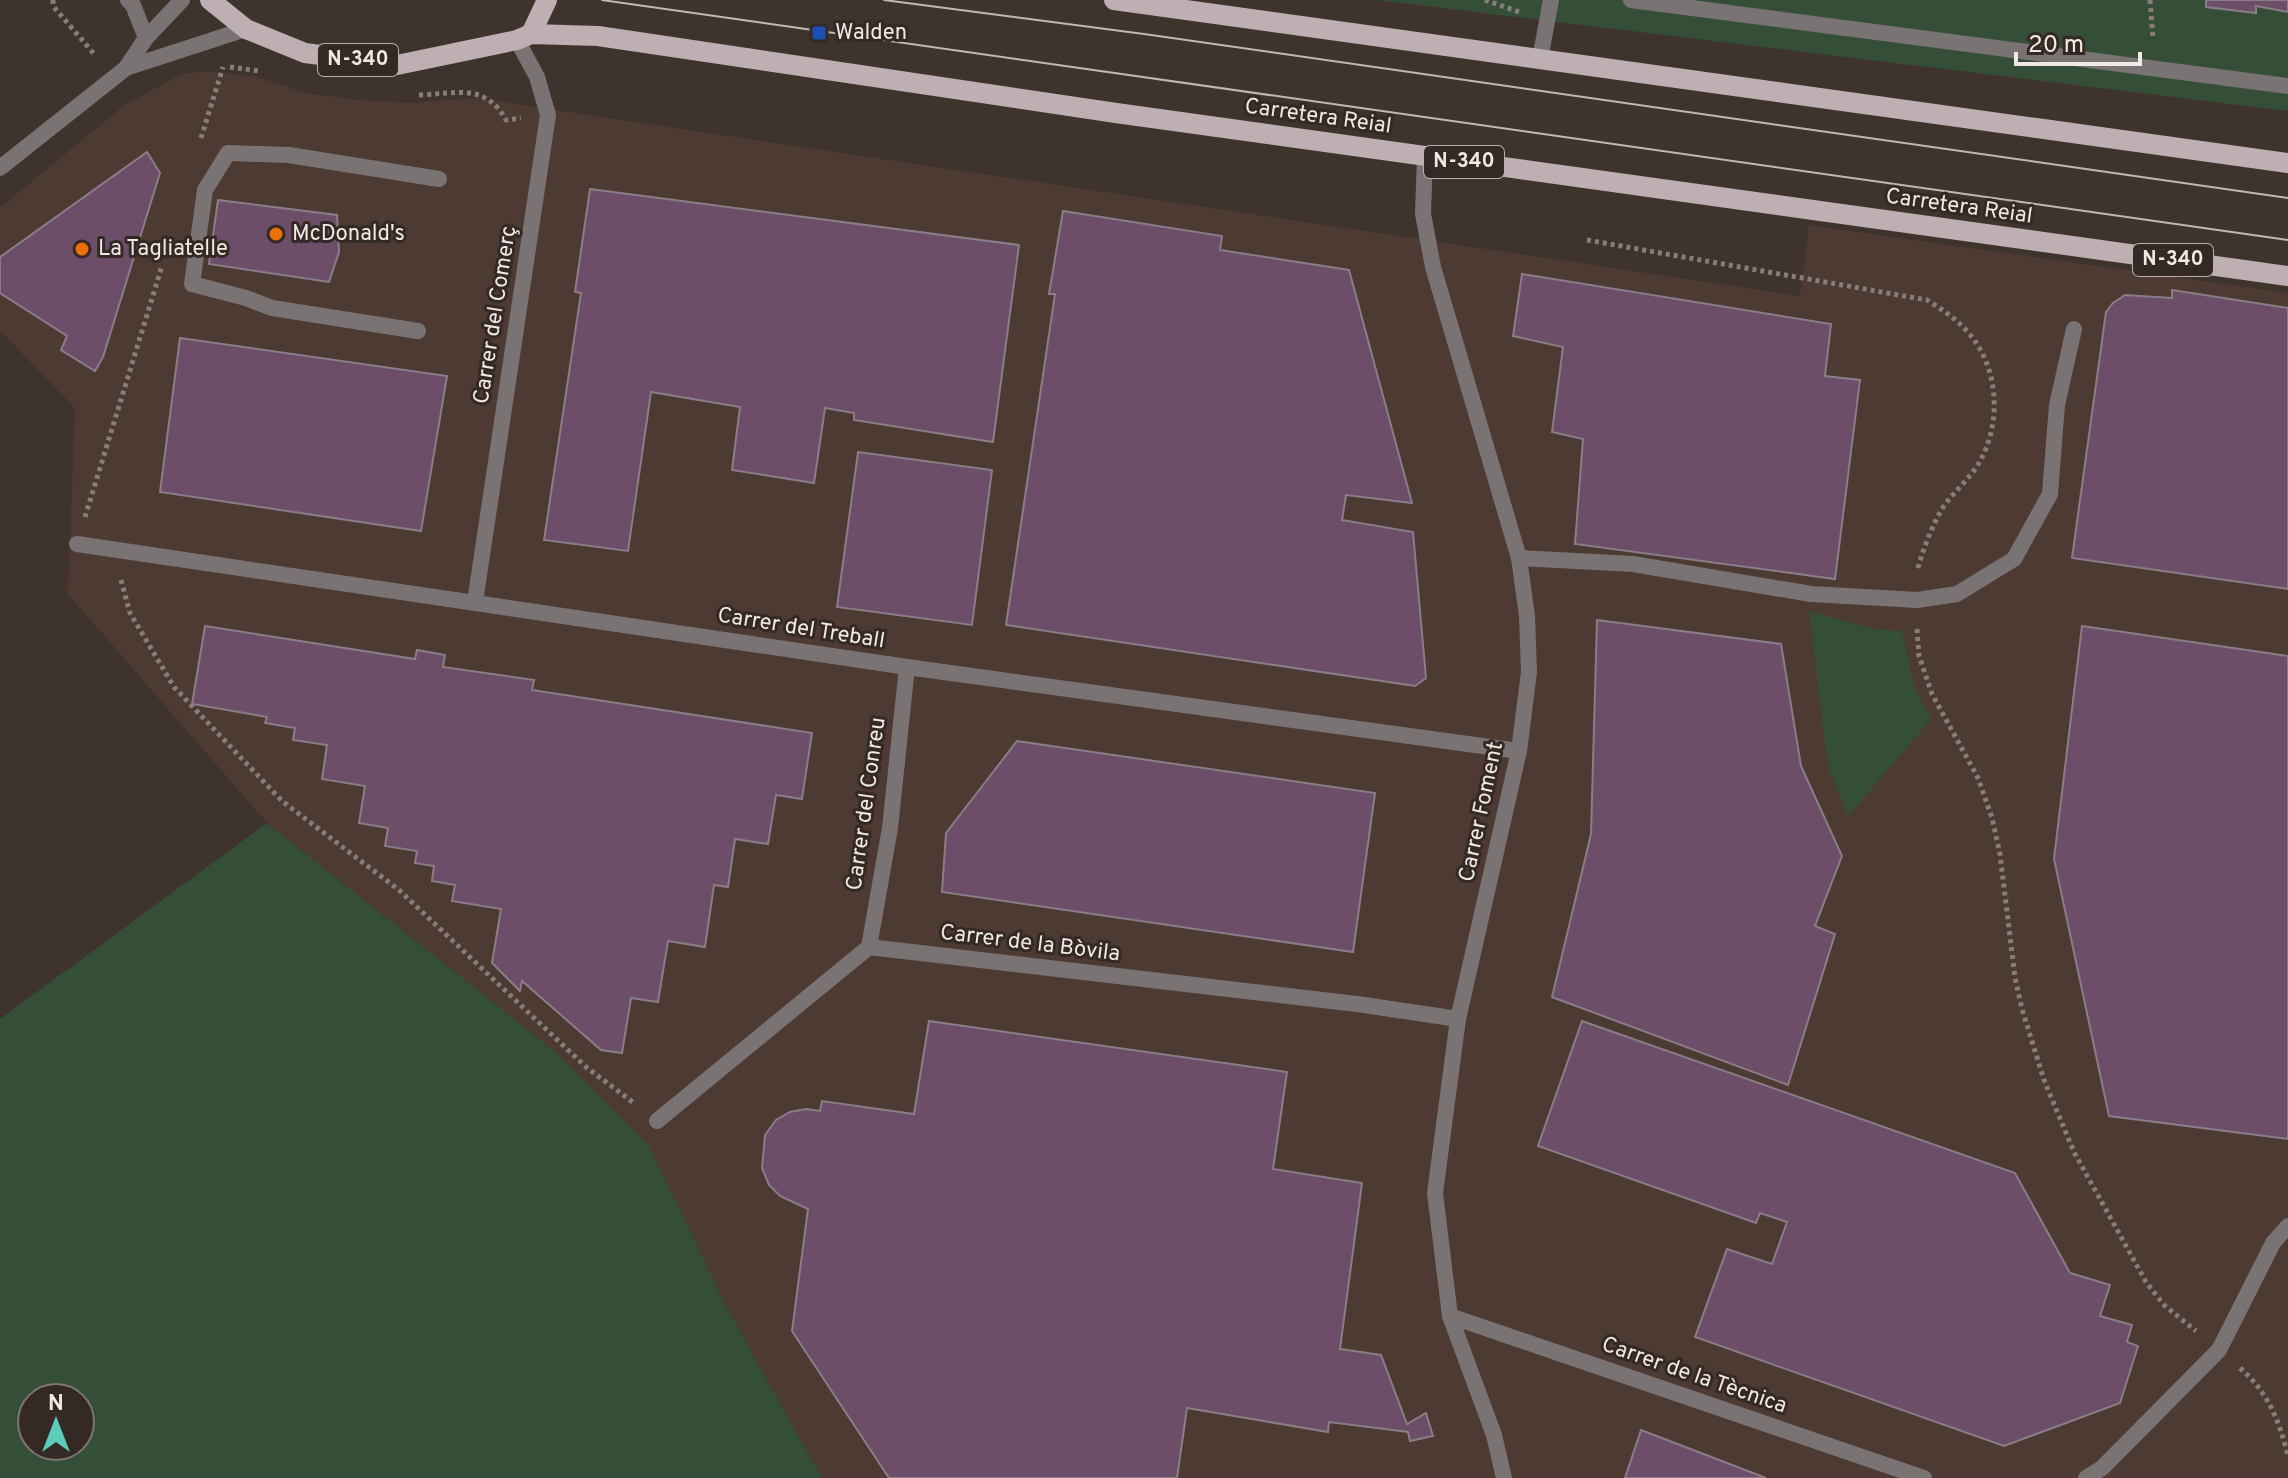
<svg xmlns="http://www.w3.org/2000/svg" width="2288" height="1478" font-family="Overpass,sans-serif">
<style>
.built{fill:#4d3a33}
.green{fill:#344e38;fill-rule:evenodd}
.building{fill:#6c4e69;stroke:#897e88;stroke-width:2}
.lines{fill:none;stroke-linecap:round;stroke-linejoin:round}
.path{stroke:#887e79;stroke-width:5;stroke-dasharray:4 4;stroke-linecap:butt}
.lane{stroke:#7a7374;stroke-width:16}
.street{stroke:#7a7374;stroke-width:16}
.primary{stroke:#beb0b2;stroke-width:20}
.tram{stroke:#c1b8b4;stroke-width:2}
.transit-dot{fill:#1a4fb4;stroke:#342924;stroke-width:3}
.food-dot{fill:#e8710a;stroke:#342924;stroke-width:3}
.labels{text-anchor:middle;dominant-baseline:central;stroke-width:6;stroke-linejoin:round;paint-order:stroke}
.shield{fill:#342924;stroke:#b8afab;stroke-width:2}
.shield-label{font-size:20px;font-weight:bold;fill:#f1e9e5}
.poi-label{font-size:22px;fill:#f1e9e5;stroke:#342924;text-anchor:start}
.street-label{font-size:22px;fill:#f1e9e5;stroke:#342924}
</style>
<rect width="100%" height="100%" fill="#3f332e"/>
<path class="built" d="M207,71L257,77L305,93L359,100L410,103L475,98L1800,296L1809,225L2288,293V1478H822L727,1308L648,1144L553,1050L267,823L68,594L75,408L0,331V208L122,107L181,74Z"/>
<g class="green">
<path d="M1377,0H2288V111Z"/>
<path d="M1809,611L1874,629L1902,631L1914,686L1931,719L1848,816L1830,772L1826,752Z"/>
<path d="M267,823L553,1050L648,1144L727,1308L822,1478H0V1019ZM32,1398H80V1446H32Z"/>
</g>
<g class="building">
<path d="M2206,0H2288V12L2256,6V13L2206,7Z"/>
<path d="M147,152L160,173L103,357L95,371L61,350L67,336L0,293V257Z"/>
<path d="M590,189L1019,245L993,442L854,420V413L825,408L814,483L732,470L740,407L651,392L628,551L544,540L581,293L575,292Z"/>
<path d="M218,200L337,215L339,252L329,282L209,264Z"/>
<path d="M1063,211L1222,236L1220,250L1349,270L1412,503L1346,495L1342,520L1413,532L1426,678L1415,686L1006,625L1055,294H1049Z"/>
<path d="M1522,274L1831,324L1825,376L1860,380L1835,579L1575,544L1583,439L1552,432L1563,347L1513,336Z"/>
<path d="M2172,290L2288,308V589L2072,558L2106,312L2113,303L2125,295L2172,298Z"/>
<path d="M180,338L447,376L421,531L160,492Z"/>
<path d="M858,452L992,470L972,625L837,607Z"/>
<path d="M1597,620L1781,644L1801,766L1842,856L1815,926L1835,934L1788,1085L1552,997L1591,834Z"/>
<path d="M205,626L415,659L417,650L445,655L443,667L534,680L532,690L812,733L802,799L776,795L768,844L735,839L728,887L714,885L705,947L668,941L658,1002L631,998L622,1053L601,1050L522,981L520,991L492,963L501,909L452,901L455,885L432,881L434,866L415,863L417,851L385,846L388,828L359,823L365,786L322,779L327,745L293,740L295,728L265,723L267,717L192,704Z"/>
<path d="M2082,626L2288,656V1139L2109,1116L2054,859Z"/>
<path d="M1017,741L1375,793L1353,952L942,892L946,833Z"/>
<path d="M929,1021L1287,1072L1273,1169L1362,1183L1340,1349L1381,1355L1407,1424L1426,1413L1433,1436L1410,1441L1408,1432L1329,1422L1328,1432L1187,1408L1177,1478H889L792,1331L808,1209L780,1196L769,1185L762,1168L765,1135L776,1120L790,1112L806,1109L820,1111L822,1101L914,1114Z"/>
<path d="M1582,1021L2015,1173L2070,1273L2110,1285L2100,1316L2132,1325L2127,1342L2138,1346L2120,1403L2004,1446L1695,1337L1727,1249L1772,1264L1787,1222L1760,1213L1756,1223L1538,1146Z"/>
<path d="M1641,1430L1766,1478H1625Z"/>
</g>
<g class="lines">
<g class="path">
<path d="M53,0V6L95,55"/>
<path d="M1485,0L1522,13"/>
<path d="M2150,0L2153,39"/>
<path d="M230,67L260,71"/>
<path d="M419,95C455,94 485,82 506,120L521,118"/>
<path d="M201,138L223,67"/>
<path d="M1587,240L1927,300C1941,309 1954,317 1966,330C1998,364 2003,420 1980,461C1970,479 1953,492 1942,509C1931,528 1923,550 1917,571"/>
<path d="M85,517L162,266"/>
<path d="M121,580L130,613L174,687L282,801L399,890L586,1067L634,1103"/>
<path d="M1917,629L1919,656L1932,694L1978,778L1992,818L2000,854L2015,978L2022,1009L2044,1080L2074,1152L2146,1282L2164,1305L2196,1331"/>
<path d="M2240,1368C2268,1392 2279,1420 2288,1456"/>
</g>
<g class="lane">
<path d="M1631,0L2288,86"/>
<path d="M1540,59L1551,0"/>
<path d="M418,331L272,308L246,298L192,284L205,190L228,153L289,155L439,179"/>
<path d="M1519,558L1633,564L1811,594L1917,600L1957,594L2014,559L2050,494L2057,405L2074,329"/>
</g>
<g class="street">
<path d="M128,0L133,5L146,38"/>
<path d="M126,68L246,29"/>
<path d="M1425,156L1423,214L1433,267L1519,558L1527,616L1529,672L1519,751L1458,1019L1435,1193L1450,1316L1494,1435L1504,1478"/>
<path d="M0,168L126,68L146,38L182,0"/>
<path d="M77,544L907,667L1519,751"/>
<path d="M475,602L548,115L537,77L517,40"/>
<path d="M869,947L890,828L907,667"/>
<path d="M657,1121L869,947L1357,1004L1458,1019"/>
<path d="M1450,1316L1924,1478"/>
<path d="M2086,1478L2102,1468L2219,1350L2273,1243L2288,1226"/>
</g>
<g class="primary">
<path d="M210,0L246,29L305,53L397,65L517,40L531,34L598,36L1116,113L2288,276"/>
<path d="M1114,0L2288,163"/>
<path d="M531,34L547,0"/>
</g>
<g class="tram">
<path d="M602,0L2288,240"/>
<path d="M884,0L1144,34L2288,198"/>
</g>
</g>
<rect class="transit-dot" x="811" y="25" width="16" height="16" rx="4"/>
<g class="food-dot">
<circle cx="276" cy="234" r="8"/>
<circle cx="82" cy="249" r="8"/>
</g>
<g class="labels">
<g class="shield">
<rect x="318" y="44" width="80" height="32" rx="6"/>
<rect x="1424" y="146" width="80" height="32" rx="6"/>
<rect x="2133" y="244" width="80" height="32" rx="6"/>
</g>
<g class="shield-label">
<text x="358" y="60">N-340</text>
<text x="1464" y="162">N-340</text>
<text x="2173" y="260">N-340</text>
</g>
<g class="poi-label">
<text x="835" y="33">Walden</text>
<text x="292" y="234">McDonald's</text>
<text x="98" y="249">La Tagliatelle</text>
</g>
<g class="street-label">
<text transform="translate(1318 117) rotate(8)">Carretera Reial</text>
<text transform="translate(1959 207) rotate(8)">Carretera Reial</text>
<text transform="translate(496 315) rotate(-81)">Carrer del Comerç</text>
<text transform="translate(801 629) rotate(9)">Carrer del Treball</text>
<text transform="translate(867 804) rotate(-82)">Carrer del Conreu</text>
<text transform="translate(1482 812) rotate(-78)">Carrer Foment</text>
<text transform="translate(1030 944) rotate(7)">Carrer de la Bòvila</text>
<text transform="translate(1694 1376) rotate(19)">Carrer de la Tècnica</text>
</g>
</g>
<g transform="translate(56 1422)"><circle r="38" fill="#342924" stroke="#807671" stroke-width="2"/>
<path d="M0-6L14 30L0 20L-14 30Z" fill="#5bcebb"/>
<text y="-12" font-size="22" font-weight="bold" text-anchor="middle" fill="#f1e9e5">N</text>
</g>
<path d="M2016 52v12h124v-12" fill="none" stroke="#f1e9e5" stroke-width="4"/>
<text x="2028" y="52" font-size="24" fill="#f1e9e5" stroke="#342924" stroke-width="6" paint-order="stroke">20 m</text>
</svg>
